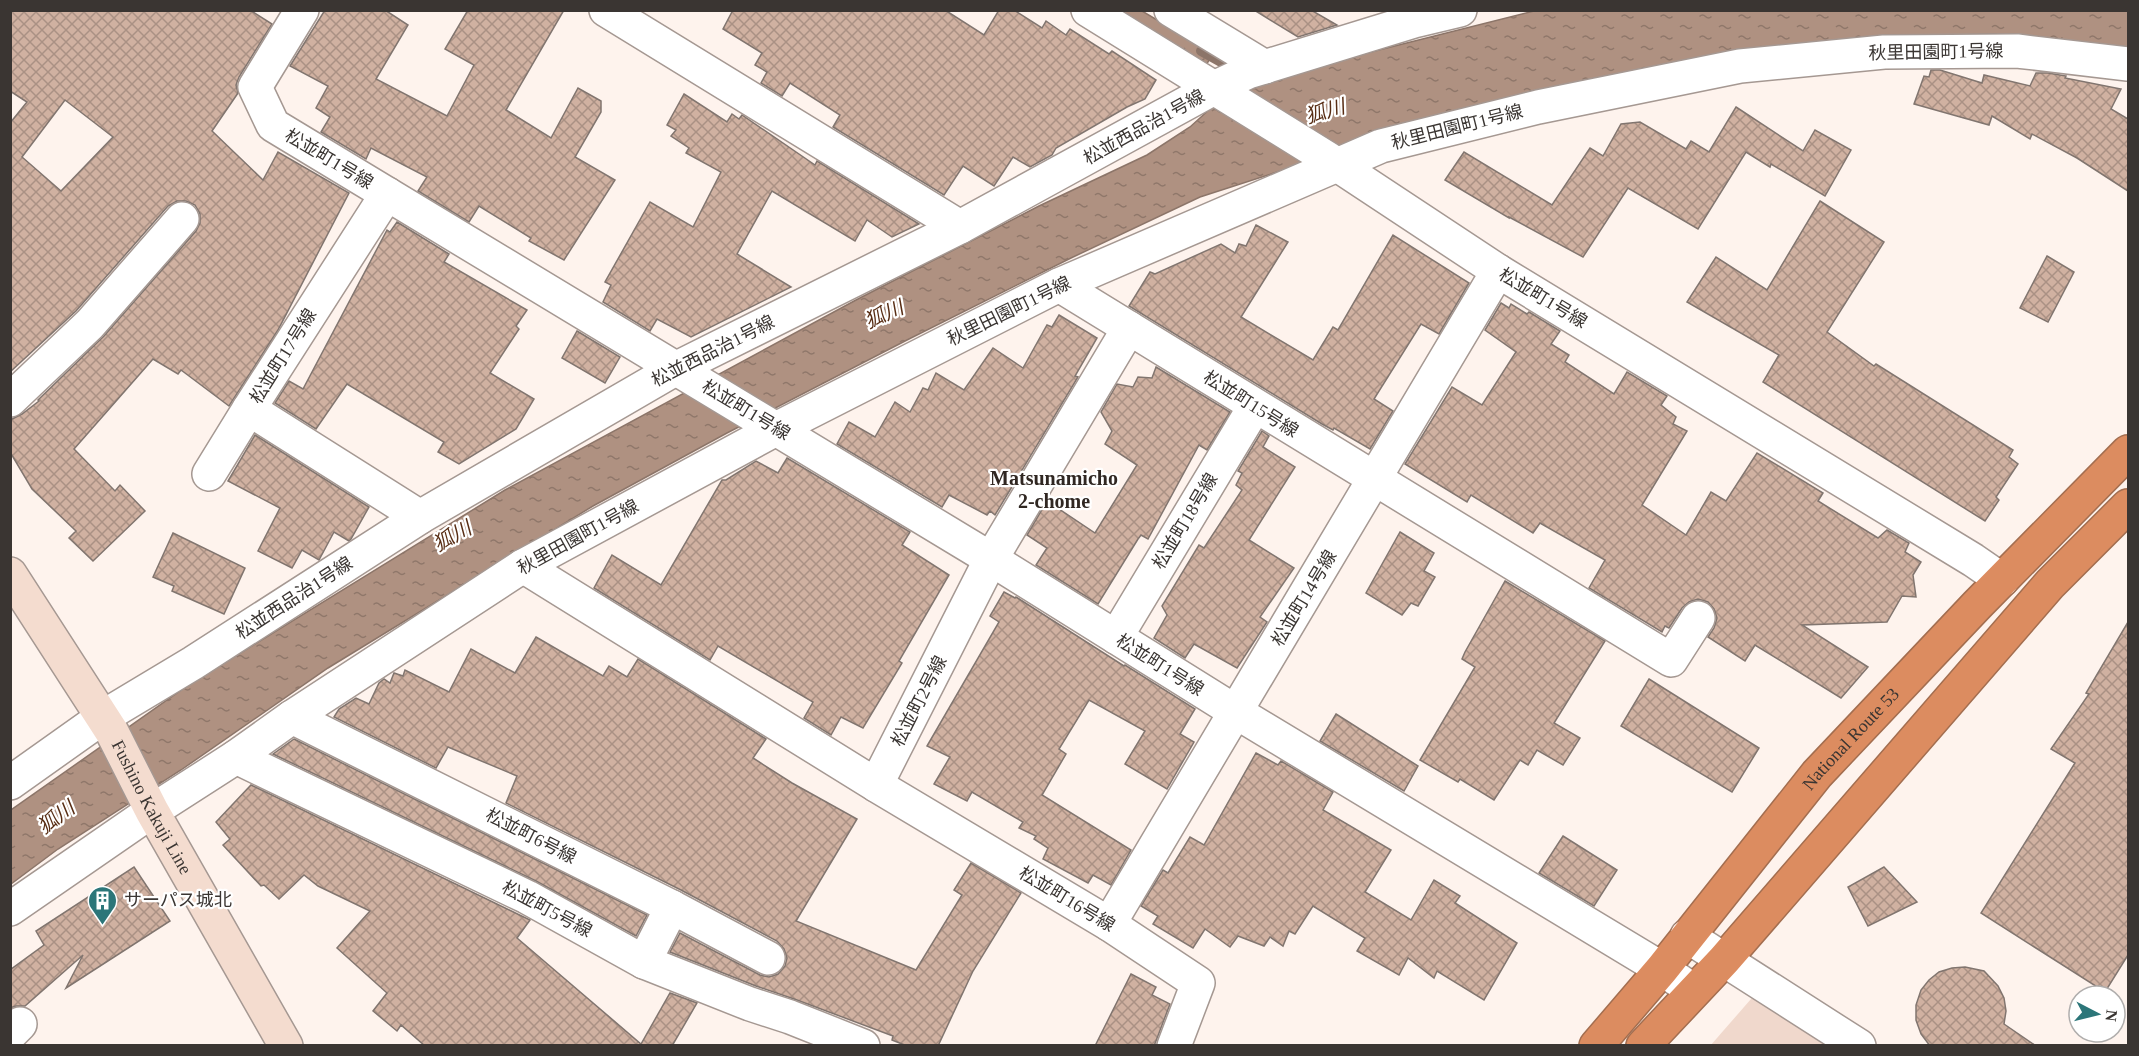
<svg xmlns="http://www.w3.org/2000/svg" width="2139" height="1056" font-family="'Times New Roman','Noto Sans JP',serif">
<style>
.pitch{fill:#f0d8cc}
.water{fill:url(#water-ripples);stroke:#8c7569;stroke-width:1.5}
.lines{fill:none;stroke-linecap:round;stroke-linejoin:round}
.stream{stroke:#8c7569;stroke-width:10}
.building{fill:url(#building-cross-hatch);stroke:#81756f;stroke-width:1.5;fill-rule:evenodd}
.street-casing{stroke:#a59892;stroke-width:36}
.secondary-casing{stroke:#a59892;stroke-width:36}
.highway-casing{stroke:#a36e50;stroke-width:36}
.street{stroke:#fff;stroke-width:33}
.secondary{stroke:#f4dccf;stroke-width:33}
.highway{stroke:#dc8c60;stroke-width:33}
.labels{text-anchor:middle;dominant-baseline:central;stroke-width:4.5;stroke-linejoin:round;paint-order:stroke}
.street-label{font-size:18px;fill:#3a3532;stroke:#fff}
.poi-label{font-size:18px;fill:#3a3532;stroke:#fff;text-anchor:start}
.water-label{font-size:20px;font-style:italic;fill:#582d14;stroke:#fff}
.neighbourhood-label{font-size:20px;font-weight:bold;fill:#302722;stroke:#fff}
</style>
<defs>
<pattern id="water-ripples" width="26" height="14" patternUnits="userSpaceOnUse" patternTransform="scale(1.5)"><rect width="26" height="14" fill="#af9181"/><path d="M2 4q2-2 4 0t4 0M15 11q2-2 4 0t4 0" fill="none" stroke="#8f776a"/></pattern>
<pattern id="building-cross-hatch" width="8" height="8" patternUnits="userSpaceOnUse" patternTransform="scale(1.5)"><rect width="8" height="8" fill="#d0b1a1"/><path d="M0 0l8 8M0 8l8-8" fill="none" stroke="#aa9184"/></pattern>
</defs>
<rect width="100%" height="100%" fill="#fef3ed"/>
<path class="pitch" d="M1758,991L1844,1046H1710Z"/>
<g class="water">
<path d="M1108,11H1142L1213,53L1204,69Z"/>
<path d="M1534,11H2128V47L1995,34L1914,36L1305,163L1200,197L1071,258L907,340L727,433L593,506L328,668L181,770L58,849L11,884V810L187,686L505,490L856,300L1039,206L1147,155L1190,127L1212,107L1243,91L1343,59Z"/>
</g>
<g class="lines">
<path class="stream" d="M1201,51L1237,71"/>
</g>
<g class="building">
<path d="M10,10H250L272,24L239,77L236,85L238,93L212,131L263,180L278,152L349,193L278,330L229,406L181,370L178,374L153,359L74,449L115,491L120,485L145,511L93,561L69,538L76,531L32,489L10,452V420L22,414L39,401L38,400L104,336L196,231L200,223V214L195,205L186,201H177L168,206L76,311L10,372V123L27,102L10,91ZM65,100L113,137L61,191L22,157Z"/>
<path d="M325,10H385L408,25L376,79L447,116L474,65L445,49L468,10H564L506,110L551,138L578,88L601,101V112L575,157L615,180L564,260L529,241L531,238L479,206L469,222L418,191L427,177L371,148L366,159L321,132L330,117L316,108L328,86L290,66Z"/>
<path d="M733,10H945L984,35L999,10H1014L1042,28L1046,21L1066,35L1070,29L1109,54L1112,51L1156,80L1145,99L1127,107L1056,148L1052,155L1030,167L1013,157L994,186L963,166L944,195L833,127L840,115L790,83L782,96L761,83L767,72L755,65L762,53L723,29Z"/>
<path d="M1254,10H1311L1337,25L1298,37Z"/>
<path d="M1931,70H1940L1982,83L1984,75L2030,86L2036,73H2048L2066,76L2065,78L2121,89L2111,109L2128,119V191L2077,158L2032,134L2030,139L1992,116L1989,125L1914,104L1924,76L1929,77Z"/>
<path d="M684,94L727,122L732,114L739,119L742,115L815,165L817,161L919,224L892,237L867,220L855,241L772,191L737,254L791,287L691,337L657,319L650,331L603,302L611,285L605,282L650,202L693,227L721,172L686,153L689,148L671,136L676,130L667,125Z"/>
<path d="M1736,107L1803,151L1815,130L1851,150L1825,196L1771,164L1770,167L1746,152L1698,229L1628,188L1583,257L1509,217V218L1445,180L1464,152L1552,205L1590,148L1603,156L1621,124L1640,122L1686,149L1691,141L1709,152Z"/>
<path d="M1820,201L1884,242L1827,332L1874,366L1876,364L2013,450L2009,457L2018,464L1996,497L1999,500L1985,521L1763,382L1779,355L1687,302L1716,257L1767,290Z"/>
<path d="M397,222L449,254L444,262L527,310L516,326L519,329L490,373L534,399L516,429L459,464L438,452L444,442L347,384L316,429L275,403L289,381L303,389L387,230L390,232Z"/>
<path d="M1256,225L1288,242L1241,317L1313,360L1333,327L1338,330L1393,235L1469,283L1439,334L1421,324L1374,399L1393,411L1370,449L1334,428L1333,430L1322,424L1129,306L1150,272L1155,274L1221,244L1235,253L1239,244L1246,246Z"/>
<path d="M2047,256L2074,272L2048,322L2020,308Z"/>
<path d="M1501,303L1509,308L1511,304L1527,314L1529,312L1560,331L1551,344L1569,355L1565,362L1614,394L1627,372L1667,396L1661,405L1676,417L1673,424L1687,431L1642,505L1686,535L1711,492L1726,501L1757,453L1823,493L1818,501L1878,538L1887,530L1909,543L1905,552L1921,562L1913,575L1916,597L1902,596L1887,622L1802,625L1868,667L1841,698L1755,645L1745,661L1708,637L1714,628L1717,618L1714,609L1708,602L1698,599L1689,602L1682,608L1669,628L1665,626L1662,632L1589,588L1605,560L1540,523L1533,533L1471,495L1467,502L1405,464L1452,387L1482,405L1516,352L1485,330Z"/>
<path d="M1059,315L1097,338L1075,376L1078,377L995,515L990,511L987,515L949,495L942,507L837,444L849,422L875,437L895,402L910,412L923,388L928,390L936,373L964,390L993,348L1023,368L1047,325L1052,327Z"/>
<path d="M577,331L620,357L605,383L562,358Z"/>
<path d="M1156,367L1230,412L1207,450L1199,445L1148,539L1141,535L1138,539L1098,604L1036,565L1047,548L1027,535L1047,501L1095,533L1137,465L1105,444L1112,431L1101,412L1117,384L1133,387L1138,377L1152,378Z"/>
<path d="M1262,431L1269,436L1263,447L1295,467L1249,540L1294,568L1260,617L1267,622L1237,668L1194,644L1185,658L1154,638L1167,615L1162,606L1199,545L1204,548L1242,490L1236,485L1242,473L1238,471Z"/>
<path d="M255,435L369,507L351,539L349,541L334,532L319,560L302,550L292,568L258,551L280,508L228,481Z"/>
<path d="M787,458L910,532L902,545L949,575L899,661L902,663L863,728L841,717L831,735L804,718L813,702L718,646L710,660L594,588L612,555L661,585L722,480H726L756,461L778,473Z"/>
<path d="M1400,532L1434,553L1424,571L1435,577L1418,606L1411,603L1402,615L1366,593Z"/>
<path d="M173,533L245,568L224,614L172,591L174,586L153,577Z"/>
<path d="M1505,581L1605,641L1554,723L1580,738L1563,765L1537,750L1528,765L1520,760L1494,800L1460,779L1458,782L1420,760L1475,667L1462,659L1465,652Z"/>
<path d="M1004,592L1015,598L1016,597L1124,666L1125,665L1195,709L1180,734L1194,742L1167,789L1125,764L1145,731L1089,700L1059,749L1066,754L1042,795L1131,850L1111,885L1093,875L1088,883L1043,859L1048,848L1034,839L1036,836L1019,828L1023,822L972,792L967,801L934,784L950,757L927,746L999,622L990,616Z"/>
<path d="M2128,622V955L2105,992L1981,913L2075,763L2051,749L2089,694L2086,693Z"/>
<path d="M536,637L603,676L609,666L627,677L638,659L766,739L753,758L792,783L857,819L796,921L916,970L962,895L954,890L971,863L1021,893L973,971L938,1046H907L892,1040L893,1036L797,1000L756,986L670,952L680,933L760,975L769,977L778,974L785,966L787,958L784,949L777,941L681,890L506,803L517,776L448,747L436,768L334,717L339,709L356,698L369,704L379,683L384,679L390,683L394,673L403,676L405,670L449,692L471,649L515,673Z"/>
<path d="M1649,679L1759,748L1732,792L1621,726Z"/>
<path d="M1336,714L1418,766L1404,791L1320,741Z"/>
<path d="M294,739L647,915L636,936L536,881L273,754Z"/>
<path d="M1256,753L1278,765L1281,761L1333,792L1323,810L1391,850L1365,892L1411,920L1434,880L1460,896L1455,903L1517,943L1484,1000L1437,971L1434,978L1408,958L1399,975L1357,951L1365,938L1313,906L1295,934L1289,931L1283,946L1270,937L1264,946L1238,936L1230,947L1205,929L1193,948L1153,924L1158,916L1141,906L1163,870L1168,873L1190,837L1204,845Z"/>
<path d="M251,785L530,920L517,938L641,1044L670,993L697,1003L672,1046H425L401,1025L397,1031L373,1011L387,993L337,948L370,911L318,886L304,875L279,899L264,885L261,886L223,845L230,839L216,822Z"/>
<path d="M1563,836L1617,870L1594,906L1539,873Z"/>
<path d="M134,867L170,921L66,988L83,955L25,1006H16L10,1008V970L44,945L36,931Z"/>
<path d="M1884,867L1917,902L1868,926L1848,887Z"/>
<path d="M1965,967L1984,971L1998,986L2004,998L2006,1011L2004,1024L2036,1046H1930L1921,1034L1916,1020V1005L1921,990L1929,980L1939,972L1952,968Z"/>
<path d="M1131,974L1156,987L1152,995L1170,1004L1156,1041L1154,1046H1095Z"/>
</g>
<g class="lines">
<defs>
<g id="street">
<path d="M302,10L255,87L273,125L991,559L1236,712L1662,969L1694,991"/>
<path d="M606,10L960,227"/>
<path d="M1088,10L1327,158L1498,271L1973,560L2002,580"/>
<path d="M1171,10L1265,67"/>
<path d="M387,194L249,409L420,517"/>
<path d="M1129,328L1671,660L1698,618"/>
<path d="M10,400L90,324L182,219"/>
<path d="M209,474L249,409"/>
<path d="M523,566L876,785L991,559L1129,328L1059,285"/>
<path d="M1116,637L1255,406"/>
<path d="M292,717L672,907L768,958"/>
<path d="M236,757L527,897L644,962L750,1004L790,1017L863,1046"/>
<path d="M10,783L103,717L193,663L420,517L675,369L960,227L1214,88L1248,72L1414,21L1460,10"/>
<path d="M876,785L1109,924L1198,983L1174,1046"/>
<path d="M10,909L152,811L236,757L292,717L523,566L776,429L1059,285L1381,146L1538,107L1740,66L1884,52L2017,51L2128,64"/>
<path d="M1109,924L1498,271"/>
<path d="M1687,936L1859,1046"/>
<path d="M644,962L672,907"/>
<path d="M10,1034L20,1024"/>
</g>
<g id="secondary">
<path id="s1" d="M10,574L112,732L152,811L286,1046"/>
</g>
<g id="highway">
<path id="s2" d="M1596,1046L1662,969L1817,774L1977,605L2128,452"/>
<path d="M1643,1046L1724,960L2050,584L2128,506"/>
</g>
</defs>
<use href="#street" class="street-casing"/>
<use href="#secondary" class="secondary-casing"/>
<use href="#highway" class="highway-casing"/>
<use href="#street" class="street"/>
<use href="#secondary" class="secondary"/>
<use href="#highway" class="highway"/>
</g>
<defs>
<symbol id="building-pin" viewBox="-11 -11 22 30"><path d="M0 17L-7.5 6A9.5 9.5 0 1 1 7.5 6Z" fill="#2c7679" stroke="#fff"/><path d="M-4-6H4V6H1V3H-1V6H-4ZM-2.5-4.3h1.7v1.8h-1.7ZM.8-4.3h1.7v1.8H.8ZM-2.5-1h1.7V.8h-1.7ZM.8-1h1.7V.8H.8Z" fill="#fff"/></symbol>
</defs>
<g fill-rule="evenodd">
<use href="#building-pin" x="86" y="884" width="33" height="45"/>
</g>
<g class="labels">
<g class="street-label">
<text transform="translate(1936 52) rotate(-1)">秋里田園町1号線</text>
<text transform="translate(1144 127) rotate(-29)">松並西品治1号線</text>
<text transform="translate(1457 127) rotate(-14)">秋里田園町1号線</text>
<text transform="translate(329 159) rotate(31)">松並町1号線</text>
<text transform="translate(1543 298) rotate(31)">松並町1号線</text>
<text transform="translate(1009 311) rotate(-26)">秋里田園町1号線</text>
<text transform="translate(713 351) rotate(-27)">松並西品治1号線</text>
<text transform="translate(283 356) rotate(-58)">松並町17号線</text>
<text transform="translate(1251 404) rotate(32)">松並町15号線</text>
<text transform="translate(746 410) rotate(31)">松並町1号線</text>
<text transform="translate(1185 521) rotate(-59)">松並町18号線</text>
<text transform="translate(578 537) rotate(-29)">秋里田園町1号線</text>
<text transform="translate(294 598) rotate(-33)">松並西品治1号線</text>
<text transform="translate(1304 598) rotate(-59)">松並町14号線</text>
<text transform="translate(1160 665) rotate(32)">松並町1号線</text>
<text transform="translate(919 701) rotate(-63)">松並町2号線</text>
<text stroke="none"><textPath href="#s2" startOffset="399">National Route 53</textPath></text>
<text stroke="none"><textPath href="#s1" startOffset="273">Fushino Kakuji Line</textPath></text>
<text transform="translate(531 836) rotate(27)">松並町6号線</text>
<text transform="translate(1067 899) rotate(31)">松並町16号線</text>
<text transform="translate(547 909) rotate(28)">松並町5号線</text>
</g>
<g class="poi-label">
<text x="124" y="900">サーパス城北</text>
</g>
<g class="water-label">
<text transform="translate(1325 111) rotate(-16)">狐川</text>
<text transform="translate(884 314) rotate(-24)">狐川</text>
<text transform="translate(452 536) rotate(-29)">狐川</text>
<text transform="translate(56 817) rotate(-36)">狐川</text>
</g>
<g class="neighbourhood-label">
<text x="1054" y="478">Matsunamicho<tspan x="1054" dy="23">2-chome</tspan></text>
</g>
</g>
<rect width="2139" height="1056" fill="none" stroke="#3a3532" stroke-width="24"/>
<g transform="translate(2097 1014) rotate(97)"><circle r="28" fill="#ffffff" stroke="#b0aead" stroke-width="1.5"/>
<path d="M0-4.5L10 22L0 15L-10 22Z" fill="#2c7679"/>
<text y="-9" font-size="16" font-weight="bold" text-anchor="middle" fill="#3a3532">N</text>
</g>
</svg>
